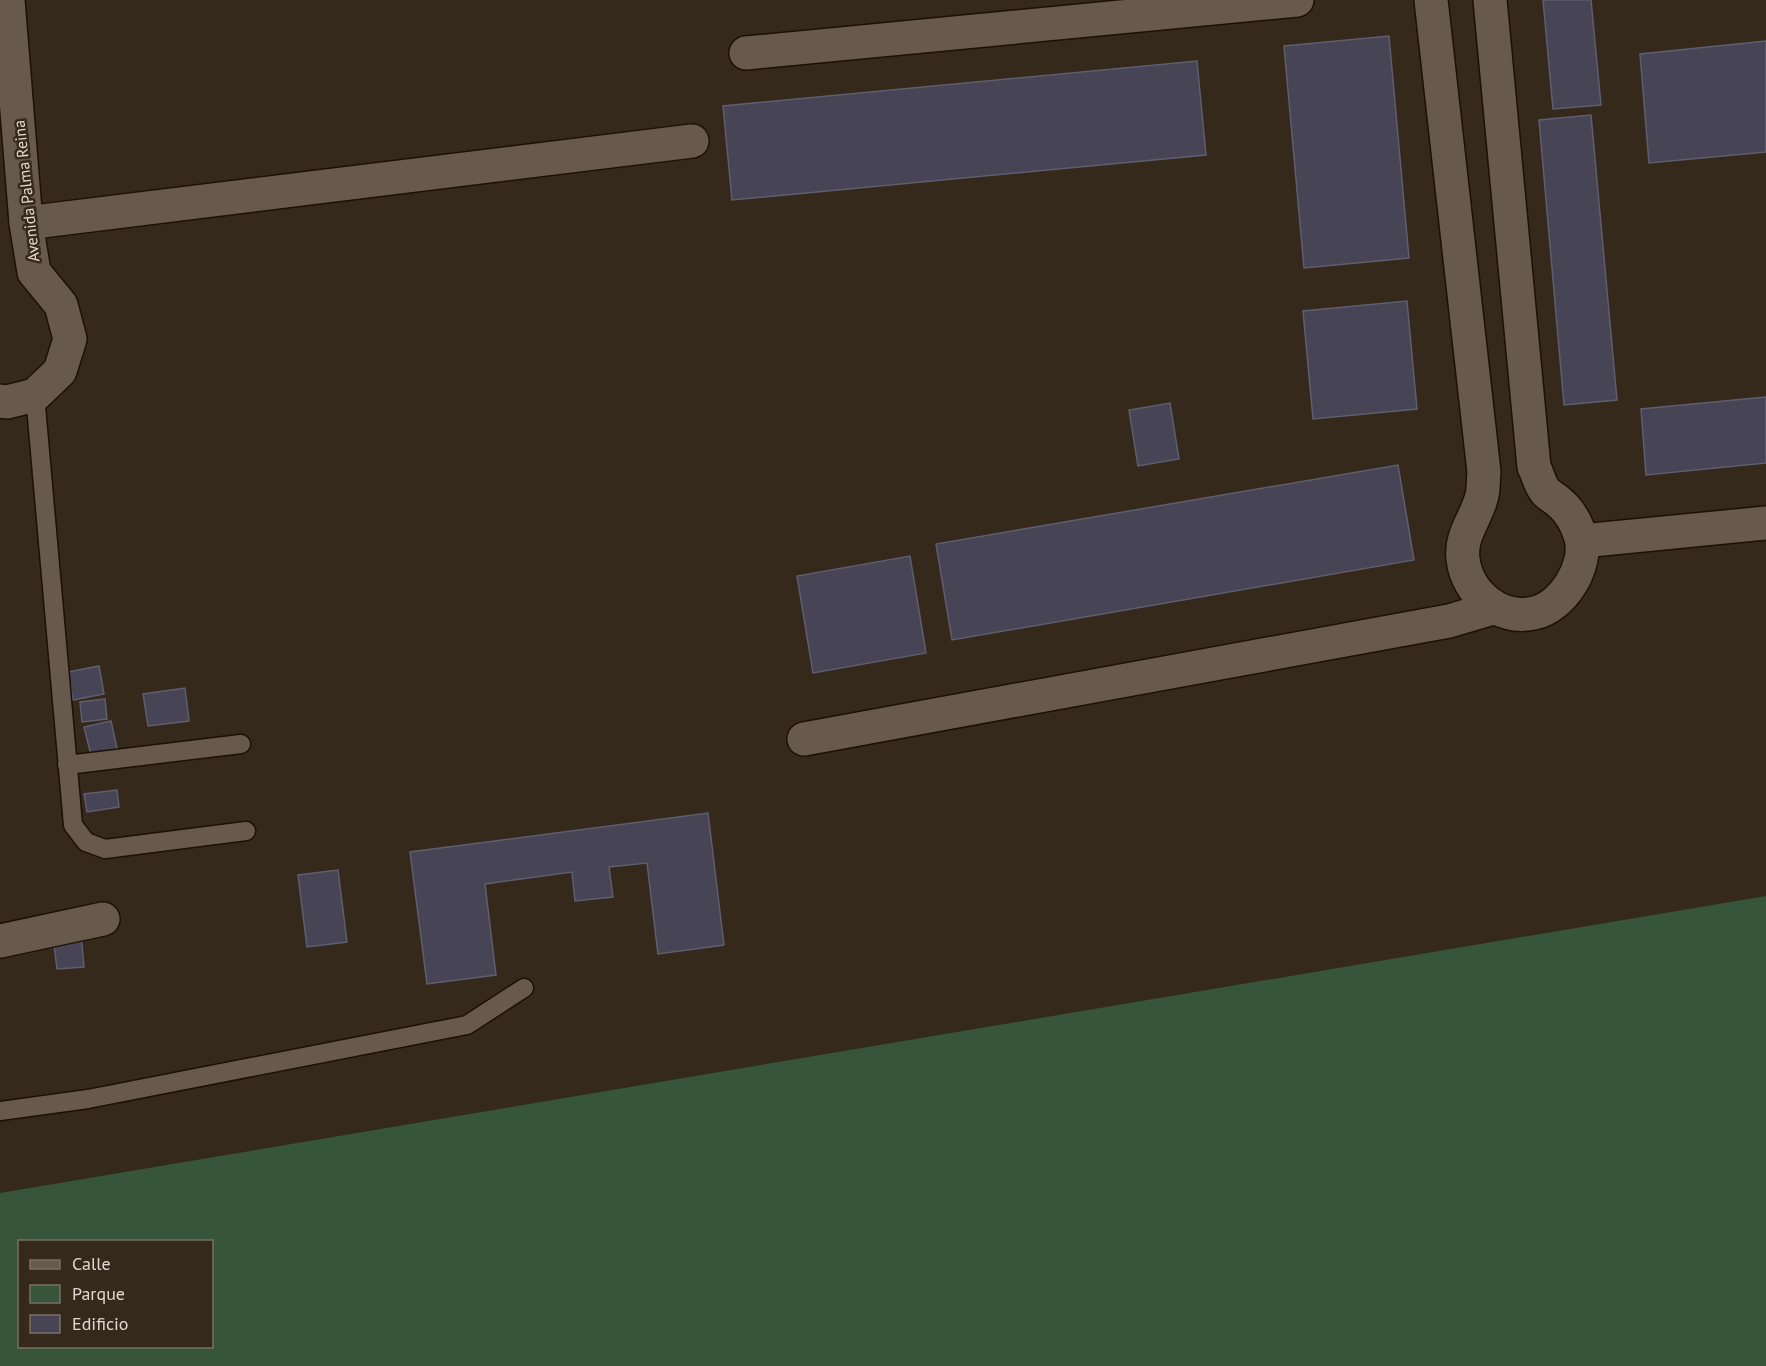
<svg xmlns="http://www.w3.org/2000/svg" width="1766" height="1366" font-family="'PT Sans',sans-serif">
<style>
.green{fill:#36553b;fill-rule:evenodd}
.building{fill:#464455;stroke:#5f5e70;stroke-width:1.5}
.lines{fill:none;stroke-linecap:round;stroke-linejoin:round}
.lane-casing{stroke:#1c1106;stroke-width:21}
.street-casing{stroke:#1c1106;stroke-width:36}
.lane{stroke:#67594b;stroke-width:18}
.street{stroke:#67594b;stroke-width:33}
.labels{text-anchor:middle;dominant-baseline:central;stroke-width:5;stroke-linejoin:round;paint-order:stroke}
.street-label{font-size:16px;fill:#e0d8d0;stroke:#35291c}
</style>
<rect width="100%" height="100%" fill="#35291c"/>
<path class="green" d="M1766,896V1366H0V1193ZM20,1242H212V1346H20Z"/>
<g class="building">
<path d="M1543,0H1591L1601,105L1553,109Z"/>
<path d="M1389,36L1409,258L1304,268L1284,46Z"/>
<path d="M1766,41V152L1649,163L1640,54Z"/>
<path d="M1197,61L1206,155L732,200L723,106Z"/>
<path d="M1591,115L1617,400L1564,405L1539,120Z"/>
<path d="M1407,301L1417,409L1313,419L1303,311Z"/>
<path d="M1766,397V463L1646,475L1641,409Z"/>
<path d="M1170,403L1179,459L1138,466L1129,410Z"/>
<path d="M1398,465L1414,560L952,640L936,544Z"/>
<path d="M910,556L926,653L813,673L797,576Z"/>
<path d="M99,666L104,694L73,700L68,672Z"/>
<path d="M185,688L189,721L148,726L143,694Z"/>
<path d="M105,699L107,719L82,722L80,702Z"/>
<path d="M111,721L118,753L92,759L84,727Z"/>
<path d="M117,790L119,807L87,812L84,794Z"/>
<path d="M708,813L724,945L658,954L647,863L609,867L613,897L575,901L572,872L485,884L496,975L427,984L410,852Z"/>
<path d="M338,870L347,942L307,947L298,875Z"/>
<path d="M81,934L84,967L57,969L53,937Z"/>
</g>
<g class="lines">
<defs>
<g id="lane">
<path d="M35,395L73,825L86,842L105,849L246,831"/>
<path d="M67,765L241,744"/>
<path d="M0,1111L88,1099L467,1025L524,988"/>
</g>
<g id="street">
<path d="M1431,0L1484,472C1483,480 1484,491 1481,499C1475,520 1460,536 1463,559C1467,593 1499,621 1534,613C1563,607 1588,566 1581,538C1577,525 1571,512 1560,503C1556,499 1550,496 1546,492C1540,486 1538,474 1534,467L1490,0"/>
<path d="M746,53L1297,0"/>
<path d="M26,223L692,141"/>
<path d="M0,401L7,402L35,395L60,371L70,339L61,305L34,272L26,223L8,0"/>
<path d="M1582,541L1766,523"/>
<path d="M804,739L1449,621L1493,608"/>
<path d="M0,941L103,919"/>
</g>
</defs>
<use href="#lane" class="lane-casing"/>
<use href="#street" class="street-casing"/>
<use href="#lane" class="lane"/>
<use href="#street" class="street"/>
</g>
<g class="labels">
<g class="street-label">
<text transform="translate(26 191) rotate(-96)">Avenida Palma Reina</text>
</g>
</g>
<rect x="18" y="1240" width="195" height="108" fill="#35291c" stroke="#796f64" stroke-width="1.5"/>
<rect x="30" y="1260" width="30" height="9" fill="#67594b" stroke="#796f64" stroke-width="1.5"/>
<text x="72" y="1270" font-size="18" fill="#e0d8d0">Calle</text>
<rect x="30" y="1285" width="30" height="18" fill="#36553b" stroke="#796f64" stroke-width="1.5"/>
<text x="72" y="1300" font-size="18" fill="#e0d8d0">Parque</text>
<rect x="30" y="1315" width="30" height="18" fill="#464455" stroke="#796f64" stroke-width="1.5"/>
<text x="72" y="1330" font-size="18" fill="#e0d8d0">Edificio</text>
</svg>
